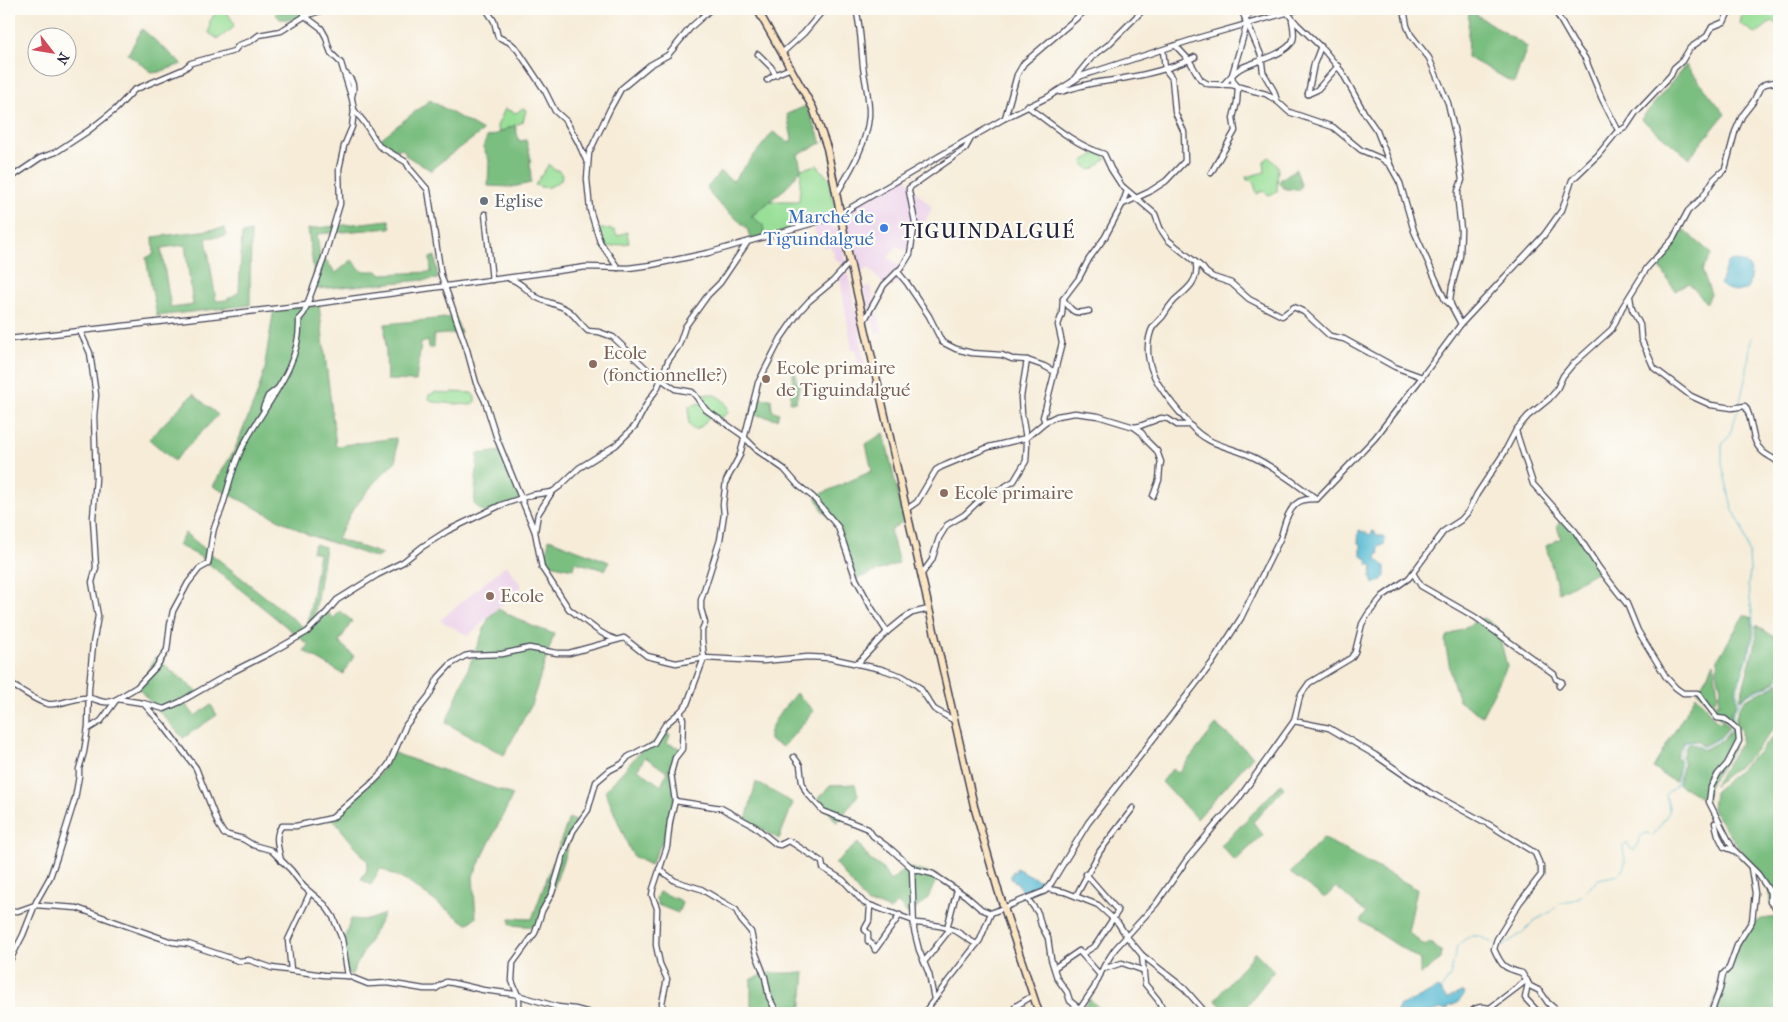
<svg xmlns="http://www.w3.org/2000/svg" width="1788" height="1022" font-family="'IM FELL French Canon',serif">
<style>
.built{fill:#ecd1ea}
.green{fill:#99df98;stroke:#5e806a}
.forest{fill:#7abe80;stroke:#4e705e;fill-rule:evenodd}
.water{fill:#53b8d2;stroke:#3a6d86}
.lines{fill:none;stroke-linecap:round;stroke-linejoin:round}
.stream{stroke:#53b8d2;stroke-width:1}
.street-casing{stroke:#424053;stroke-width:7}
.secondary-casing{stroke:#424053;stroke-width:9}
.street{stroke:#fff;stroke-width:4.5}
.secondary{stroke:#fbe6c4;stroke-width:6}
.worship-dot{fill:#6b7280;stroke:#fdfcf7;stroke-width:2}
.shop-dot{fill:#3f7fe0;stroke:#fdfcf7;stroke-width:2}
.education-dot{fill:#8d6e63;stroke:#fdfcf7;stroke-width:2}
.labels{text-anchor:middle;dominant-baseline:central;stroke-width:4.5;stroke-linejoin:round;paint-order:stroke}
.worship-label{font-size:19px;fill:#5b616d;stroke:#fdfcf7;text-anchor:start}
.shop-label{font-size:19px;fill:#366cbe;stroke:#fdfcf7;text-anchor:end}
.education-label{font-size:19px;fill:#785e54;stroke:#fdfcf7;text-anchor:start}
.quarter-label{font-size:21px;letter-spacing:1px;fill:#22223b;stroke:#fdfcf7}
</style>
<rect width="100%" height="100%" fill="#fdfcf7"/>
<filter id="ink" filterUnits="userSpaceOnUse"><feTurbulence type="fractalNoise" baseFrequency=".02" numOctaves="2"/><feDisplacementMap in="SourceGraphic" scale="10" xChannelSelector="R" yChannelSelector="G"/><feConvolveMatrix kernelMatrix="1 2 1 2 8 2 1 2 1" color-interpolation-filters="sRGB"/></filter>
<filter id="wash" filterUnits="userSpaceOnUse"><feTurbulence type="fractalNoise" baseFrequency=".0096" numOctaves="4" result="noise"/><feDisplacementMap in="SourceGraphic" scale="20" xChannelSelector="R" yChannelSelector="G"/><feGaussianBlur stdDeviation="1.12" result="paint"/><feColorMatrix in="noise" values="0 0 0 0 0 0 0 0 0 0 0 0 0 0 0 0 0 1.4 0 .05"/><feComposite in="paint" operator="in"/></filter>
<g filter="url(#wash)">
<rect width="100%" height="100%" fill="#f6ecd8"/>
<g class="built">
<path d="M905,175L914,190L932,207L921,231H915L910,254L897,246L888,258L902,267L897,271L905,277L901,282L891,286L884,285L869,268L853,276L840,214Z"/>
<path d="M832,223L833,229L838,227L846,262L844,265L834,258V252L829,246L825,247L818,241L813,228L817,225Z"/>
<path d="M847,270L858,320L865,368L859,369L855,349H852L840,279V276Z"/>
<path d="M870,286L883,332L876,333L863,288Z"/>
<path d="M506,565L522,586L468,636L440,620Z"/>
</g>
<g class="green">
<path d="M218,9L228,14L234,23L233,28L218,39L209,33L210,21Z"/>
<path d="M1743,9H1779V25L1772,21L1756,34L1740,24Z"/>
<path d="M523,108L526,110L523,122L499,132L497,126L505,109L516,113Z"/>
<path d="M1099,152L1107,158L1094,169L1090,170L1084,165L1083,161Z"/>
<path d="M1269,157L1278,166L1277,192L1269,195L1263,191L1257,194L1253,180H1247L1246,177L1265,172L1264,161Z"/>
<path d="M549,164L554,170H558L562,174L561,180C551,187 547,190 535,185Z"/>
<path d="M817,165L828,178L832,184L830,190L837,209L831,218L765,237L751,217L770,201H799L801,169Z"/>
<path d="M602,228L614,230L617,236L627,232L629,243L604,248L597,233Z"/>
<path d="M436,392L449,394L452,392L472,393L475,397V402L471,405L433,402L428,398L429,395Z"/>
<path d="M710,394C719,395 727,402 729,412L718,420L712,415L702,426L695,430C685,426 690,415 689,406L701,403V395Z"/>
</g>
<g class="forest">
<path d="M277,9H302L305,16L296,20L280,19L275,14L278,11Z"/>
<path d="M1469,10L1527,47L1514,83L1467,57Z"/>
<path d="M142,29L182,64L159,72L153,73L128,54Z"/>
<path d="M1686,65L1725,114L1689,158L1641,119Z"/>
<path d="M430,100L483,131L438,164L432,171L405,155L406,152L400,148L398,151L379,140Z"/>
<path d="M806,106L822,143L798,154L801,169L786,188L751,216L763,225L765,237L751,241L747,228L718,203L711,195L707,188L720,172L733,181L773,132L789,143L792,139L787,114Z"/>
<path d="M515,125L519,141L526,140L530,154L531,183L512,187L488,186L489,160L483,147L487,137C497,135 506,129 515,125Z"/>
<path d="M1296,169L1301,185L1299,189C1290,189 1284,191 1279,183L1281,179Z"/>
<path d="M389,220L391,228L317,234L320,259L326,260L336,273L352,260L362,271H378L381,274L431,272L430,258L435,256L438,279L316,289L308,229Z"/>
<path d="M225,228L226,236L206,238L216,301L226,300L239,292L242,234L251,232L250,305L157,316L146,258L154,254L153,237ZM185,245L193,305L171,308L161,248Z"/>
<path d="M1684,230L1712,254L1702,270L1711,294L1706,303L1689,283L1675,291L1658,264Z"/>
<path d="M319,305L336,446L396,438V461L373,484L352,511L337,539L382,554L377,558L309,535L213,486L235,449L257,395L266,365L265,364L266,357L274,309Z"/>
<path d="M455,317L461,333L434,335V348H429L428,341L421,343L416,381L387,380L385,324Z"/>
<path d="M793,373H796V381L800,382L796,402H790Z"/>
<path d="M193,394L218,415L174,461L149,439Z"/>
<path d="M755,398L771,399L772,410L779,413L777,419L751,414Z"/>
<path d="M884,433L904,521L890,530L899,563L856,579L838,527L823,511L816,496L872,471L866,444Z"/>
<path d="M502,451L522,499L485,513L474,504L478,454Z"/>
<path d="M1563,518L1575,531L1600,570L1559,593L1546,546L1561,538L1557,526Z"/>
<path d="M185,533L307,630L319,553L312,551L314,544L325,547L313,624L327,612L334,618L340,611L352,621L339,642L354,656L343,674L304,651L309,645L199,556L178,545Z"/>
<path d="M549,539L609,562L605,570L575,562L573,569L545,563Z"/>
<path d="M498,609L532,626L554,634L531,705L504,755L446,723L489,617Z"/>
<path d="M1744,615L1752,618L1753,634L1744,669L1736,687V704L1731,714V722L1719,718L1714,710L1717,702L1719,704L1720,702L1718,700L1721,688L1717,672L1718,659Z"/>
<path d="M1483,618L1497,627L1507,666L1482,716L1459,701L1452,679L1445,642L1446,637Z"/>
<path d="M1756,625L1779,640V678L1767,686L1751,691L1740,700L1757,636Z"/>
<path d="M155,657L199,693L184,702L195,716L211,705L217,715L183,738L137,687L147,673Z"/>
<path d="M1714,663L1718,694L1711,707L1698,691Z"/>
<path d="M1779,682V723L1747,760L1714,785L1741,742V730L1735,724C1739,689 1759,699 1779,682Z"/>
<path d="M796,693L814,711L783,747L769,740C767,725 787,705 796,693Z"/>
<path d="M1696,695L1716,721L1725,722L1729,727L1720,737L1702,746L1699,741L1685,740L1676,756L1681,763L1675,782L1653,768Z"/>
<path d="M1216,725L1253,756L1197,819L1162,782L1172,769L1178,773Z"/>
<path d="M1733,728C1743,745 1717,769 1710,785C1707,790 1708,796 1707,801L1678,784L1684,763L1682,757L1687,744L1691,743L1703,750L1724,739Z"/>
<path d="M1779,730V1013H1711L1723,974L1729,968L1734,951L1751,924L1762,919L1778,917L1777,909L1770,902V892L1712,809L1714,792L1758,753Z"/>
<path d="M660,733L670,735L667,743L682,749C663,773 676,777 674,800C673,825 661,844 650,865L634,857L630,850L605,791L642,750L654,742ZM645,757L667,772L661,786L638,769Z"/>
<path d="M394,753L513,795L473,876L476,918L467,924L408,882L380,868L371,885L361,879L366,872L368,862L332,818L378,776Z"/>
<path d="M756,782L793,803L779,839L746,820Z"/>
<path d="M855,784L858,795L837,823L819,798L830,785Z"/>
<path d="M1281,784L1284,788L1253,822L1263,835L1235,861L1221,846Z"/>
<path d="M569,818L575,821L573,831L552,893L546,902L537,927L510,925V918L532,919Z"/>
<path d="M1323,838L1417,889L1408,932L1425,946L1429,942L1442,952L1441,959L1420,975V960L1360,921L1366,913L1336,887L1325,898L1290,873Z"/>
<path d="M858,843L870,860L882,868L890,881L907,867L938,876L928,898L909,915L898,903L890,910L878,905L868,904L835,863Z"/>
<path d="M659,892L680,900L682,903L678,913L658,905L656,898Z"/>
<path d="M384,914L351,975L347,973L343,943L351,919L368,920Z"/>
<path d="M1255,952L1274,971L1241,1013H1229L1215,1000Z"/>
<path d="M770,973H805L801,1013H751V979Z"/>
<path d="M1090,999L1104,1013H1079Z"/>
</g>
<g class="water">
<path d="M1733,260L1745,263L1749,267L1751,271L1748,289C1740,293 1726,291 1720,284L1727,263Z"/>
<path d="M1359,530L1371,535L1373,530L1378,536H1382L1385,539L1384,545L1378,547L1379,554L1377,555L1376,559L1385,566V576L1381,581L1373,584L1371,577L1373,566L1368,564L1366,558L1361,556V544L1358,543Z"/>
<path d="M1016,868L1022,871L1023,873L1030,875L1041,882L1039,889L1037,888L1025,898L1018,884L1011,879V875L1013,871L1016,872Z"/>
<path d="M1438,988L1447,999L1461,992L1464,993C1462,1000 1456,1005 1449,1006L1447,1010L1440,1009C1427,1016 1410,1013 1396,1013L1400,1005L1413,1001Z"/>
</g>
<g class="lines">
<g class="stream">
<path d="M1739,406L1747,371L1751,338"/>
<path d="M1738,704V688L1755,634L1748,585L1750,572L1749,553L1742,527L1732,508L1722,464V445L1729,436L1738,410"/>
<path d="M1732,723L1733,713L1738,704L1748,694L1771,686L1779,680"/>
<path d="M1497,944L1502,946L1521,934L1534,921L1552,911L1559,904L1571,901L1581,896L1599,879L1618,875C1629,863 1624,860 1623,847L1627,843L1631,849L1634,850C1640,843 1637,834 1648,833L1652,837L1669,812V808L1666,795L1677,783L1681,761L1679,757L1685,742L1692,741L1702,748L1721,738L1732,727"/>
<path d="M1439,992L1450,976L1457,947L1464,940L1471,936H1479L1493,943"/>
</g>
</g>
</g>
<g filter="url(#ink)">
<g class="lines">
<defs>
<g id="street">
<path d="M486,9L494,21L498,37L509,42L517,49L545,91L555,111L566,121L578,142L587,162"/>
<path d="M1241,9L1261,55L1263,72L1274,91L1277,101"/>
<path d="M1284,9L1297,24L1323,49L1342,72L1365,114L1377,131L1390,164"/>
<path d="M1404,9L1407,26L1411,35L1429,58L1448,103L1456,138L1462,180L1458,191V202L1461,230L1460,256L1452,286L1450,300L1451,305L1461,324"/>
<path d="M1554,9L1573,42L1585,58L1602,99L1619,132"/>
<path d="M1245,20L1253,9"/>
<path d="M1176,46L1189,60L1201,80L1208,84L1232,85L1266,94L1277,101L1289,112L1333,127L1361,150L1382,159L1390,165L1400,183L1414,231L1445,300L1451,305"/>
<path d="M782,53L804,33L824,9"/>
<path d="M758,54L771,67L776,75"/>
<path d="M346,74C353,80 355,87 352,96"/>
<path d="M1074,79L1092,57L1108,45L1144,9"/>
<path d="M767,80L774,75L791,68"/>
<path d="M1223,85C1228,79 1234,72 1241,68C1253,62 1288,54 1293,40C1295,34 1293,26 1292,20"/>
<path d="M1060,92C1071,89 1082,85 1094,83C1128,78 1163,73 1195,57"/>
<path d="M1308,94L1314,64L1321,46"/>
<path d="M1308,94L1317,90L1338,66"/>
<path d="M1027,106C1051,124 1075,145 1104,154L1111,169L1122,186L1155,214L1160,228L1168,240L1203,268L1206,272L1213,277L1231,283L1249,299L1282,316L1294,307L1304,312L1330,336L1344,339L1395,367L1422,377"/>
<path d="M354,110L364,122L379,146L406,162L410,169L428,190L441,275L467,350L476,383L485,401L497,439L535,532"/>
<path d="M1005,118L1017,75L1024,63L1087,9"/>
<path d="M1211,173L1235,131L1233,118L1237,102L1238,87L1233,81L1232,75L1247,24"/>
<path d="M9,179L40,158L56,152L88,131L116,109L134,90L184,69L191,63L234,51L239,45L251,41L259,35L281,31L305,16L326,9"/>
<path d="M836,195C850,171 867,144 869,116C870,99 865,83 863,66C861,47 861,28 856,9"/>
<path d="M1123,204L1149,192L1166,181L1185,161L1184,132L1175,112L1172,78L1165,69L1163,50"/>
<path d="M485,214L492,280"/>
<path d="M618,268L600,242L590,210L587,179L589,153L610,109L621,89L650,65L668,55L691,27L711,9"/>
<path d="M897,271L907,283L929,316L942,342L956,349L972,353L1002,355L1012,359L1027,360L1044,366L1055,372"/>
<path d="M510,279C520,281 527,291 536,297C546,303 560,304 569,311C576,317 581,325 588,331L599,332L613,337L653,375L661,379L675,389L692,392L695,395L706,410L742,435L758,451L784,469L798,485L813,497L838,527L856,579L871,607L887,632"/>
<path d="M1630,297L1632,309L1640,325L1641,339L1654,368L1691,396L1711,405L1732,408L1745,406C1754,419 1749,439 1762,451C1767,456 1774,458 1779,463"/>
<path d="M1063,299C1072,311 1073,315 1089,311"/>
<path d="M864,321L884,285L902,267L910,254L915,222L909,191V188L965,149L970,140"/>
<path d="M9,339L307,305L586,267L628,268L651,265L708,253L831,218L840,214L1005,118L1048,97L1081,76L1201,37L1300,9"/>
<path d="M263,408L268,396L277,389"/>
<path d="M1045,422L1043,417L1045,410L1062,343L1058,325L1062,314L1063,299L1079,278L1089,259L1105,237L1122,205L1127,191"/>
<path d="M1190,425C1168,398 1138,369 1151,331C1153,325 1159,321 1163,316C1167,310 1171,303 1177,298C1188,289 1199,280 1196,264"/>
<path d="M1134,427L1140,426L1161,418L1168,419L1177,425H1190C1209,447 1231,446 1255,458C1277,469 1297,485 1317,499"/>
<path d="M1516,431L1533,484L1575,531L1599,568L1627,604L1638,631L1666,677L1676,688L1683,693H1697L1699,694L1717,718L1725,719L1738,730L1739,741L1727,764L1718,774L1711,787L1709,802L1733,849L1758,874L1770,892V902L1777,909L1779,917"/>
<path d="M552,492L538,514L535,532L542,568L569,609L597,630L607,636L615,639"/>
<path d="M907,509L917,502L936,470L941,467L989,447L1026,438L1045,422L1057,416L1075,413L1098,416L1134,427L1142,433L1147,441L1157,451L1161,462L1160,467L1159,480L1153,496"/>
<path d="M1413,573L1421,586L1475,617L1554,674L1556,679L1562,682L1559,686"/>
<path d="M921,575L932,560L939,538L947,525L964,515L988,492L999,490L1014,481L1026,461L1027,444L1022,415L1021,397L1027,360"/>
<path d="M857,664L887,632L903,619L912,613L929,609"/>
<path d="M9,684C22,689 34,701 48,704C60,706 74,697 87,698C99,698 103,707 117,699L143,703L164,709L180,702L234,671L270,653L307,632L327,612L337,600L377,575L403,562L422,547L447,531L501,505L531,495L552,492L559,487L579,468L616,445L635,426L649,400L657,389L668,361L679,345L685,327L708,295L720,283L747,243"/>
<path d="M143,703L163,725L196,768L218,824L224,834L243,839L253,845L271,850L291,870L304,887L325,905L333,917L342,939L348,976"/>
<path d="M1294,721L1329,728L1375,755L1429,792L1490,825L1535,853L1541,867V875L1520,902L1497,939L1494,949C1502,967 1504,968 1522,973L1530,986L1540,991L1548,1003L1560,1013"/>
<path d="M88,729L101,721L117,699L137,687L156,667L167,650L170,625L173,611L188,583L199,569L208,564C210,554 211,543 213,533C214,525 219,517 222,508C228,489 232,469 241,450C261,408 302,369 299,319L304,313L323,261L340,204L339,169L344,146L352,127L354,110L352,99L341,63L331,53L328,45L326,37L321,28L305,16L303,9"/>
<path d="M794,757L800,765L802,782L806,792L823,811L868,829L873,836L892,850L913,869L933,874L966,896L981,909L991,913"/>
<path d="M675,801L721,808L754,826L776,844L780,845L788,841L791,842L822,862L823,868L843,880L864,903L914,921"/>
<path d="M1715,823L1718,835L1724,847L1735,851"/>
<path d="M281,861C279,849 273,835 282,826H296L332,818L369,786L382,773L389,764L406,725L429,696L438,678L451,664L465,656L470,655L502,654L529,648L557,653H569L624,638L647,656L676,663L704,658L763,661L808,657L830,658L881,669L902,676L915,684L920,688L934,709L955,721"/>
<path d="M912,867L914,930L919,950L929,974L934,999"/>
<path d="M659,869L675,881L701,889L736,910L741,920L751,932L755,951L765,977L769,997L777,1013"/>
<path d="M1048,889L1065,892L1098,905L1118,923L1127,937L1142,955L1184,988L1206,1013"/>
<path d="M1076,896L1100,851L1133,808"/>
<path d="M1027,898L1038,913L1041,925L1048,938L1051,959L1057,978L1067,992L1070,1001L1080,1009"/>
<path d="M9,911H18L35,905L77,908L172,942L188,944L239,961L249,960L272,968L324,975L348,976L368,984L388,983L424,989H435L446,982L453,983L483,990L514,994L558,1007L575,1009L590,1013"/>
<path d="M914,923C927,924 942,925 953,930C962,933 968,941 977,944"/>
<path d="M865,928L869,921L870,906"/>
<path d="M947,928L957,890"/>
<path d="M865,930L868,933V941L874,946L875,950L900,915"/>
<path d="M1082,954L1095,946L1118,911L1086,874"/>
<path d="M1142,955L1145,984L1158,1000L1165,1013"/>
<path d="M9,962L23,935L36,902L50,877L57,857L75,799L79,776V769L84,752L88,727L89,688L93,644L98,616L92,582L96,568L93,518L96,478L94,416L96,395L90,353L80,331"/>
<path d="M924,962L950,929"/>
<path d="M1054,968L1079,951L1100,975"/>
<path d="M1103,969L1122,963L1142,970"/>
<path d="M291,970L288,940L310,893"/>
<path d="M1528,983L1525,998L1539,1013"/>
<path d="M1490,1008L1527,980"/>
<path d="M519,1013V998L512,981L513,963L535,933L542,911L552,893L563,856L573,831L588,810L596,782L610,770L622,764L628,757L654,743L665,725L680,712"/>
<path d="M664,1013L662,1003L667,979L660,964L656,945L657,908L652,895L653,889L667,847L670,821L675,801L671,773L675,758L682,749L683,719L680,712L687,704L704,658L702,639V630L705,623L701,609V600L720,540L724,514L723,504L726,481L740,455L758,383L781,338L799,312L809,301L833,281L850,262"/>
<path d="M924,1013L948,981L980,940L991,913L1045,891L1052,882L1088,823L1212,663L1241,618L1281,537C1284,525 1289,503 1304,500C1308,499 1313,499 1317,499L1375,438L1422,377L1461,324L1544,235L1562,210L1572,180L1598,155L1616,133L1626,127L1636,112L1671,75L1674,68L1682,61L1690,48L1707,36L1712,27L1724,22L1730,9"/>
<path d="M1011,1013L1016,1006L1032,996"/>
<path d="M1077,1013L1094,988L1104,966L1115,949L1156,904L1188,858L1217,823L1237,801L1294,721L1300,696L1309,683L1351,658L1355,652L1362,624L1368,614L1383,596L1409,578L1444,531L1461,520L1468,512L1477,494L1504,453L1516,430L1528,416L1549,399L1556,391L1563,376L1572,365L1612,329L1622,308L1647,268L1673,239L1688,211L1702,198L1714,179L1725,169L1735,132L1742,116L1753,102L1760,88L1765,84L1779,81"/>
<path d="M1470,1013C1480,1002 1490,1009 1502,1013"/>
<path d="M1544,1013L1552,1007"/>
<path d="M1711,1013L1720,989L1723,974L1729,968L1738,943L1752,921L1755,893L1751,868"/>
</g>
<path id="secondary" d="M757,9L813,108L827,148L850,262L974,806L998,890L1039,1013"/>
</defs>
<use href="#street" class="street-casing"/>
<use href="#secondary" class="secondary-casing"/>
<use href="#street" class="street"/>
<use href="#secondary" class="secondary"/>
</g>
</g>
<circle class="worship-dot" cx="484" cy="201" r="5"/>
<circle class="shop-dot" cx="884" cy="228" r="5"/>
<g class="education-dot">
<circle cx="593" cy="364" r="5"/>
<circle cx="766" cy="379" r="5"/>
<circle cx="944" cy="493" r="5"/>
<circle cx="490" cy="596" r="5"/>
</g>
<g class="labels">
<g class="worship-label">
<text x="494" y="201">Eglise</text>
</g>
<g class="shop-label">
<text x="874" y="217">Marché de<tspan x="874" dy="22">Tiguindalgué</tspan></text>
</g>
<g class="education-label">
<text x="603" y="353">Ecole<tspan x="603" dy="22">(fonctionnelle?)</tspan></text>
<text x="776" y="368">Ecole primaire<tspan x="776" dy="22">de Tiguindalgué</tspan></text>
<text x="954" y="493">Ecole primaire</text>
<text x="500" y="596">Ecole</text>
</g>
<g class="quarter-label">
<text x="988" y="231">TIGUINDALGUÉ</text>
</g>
</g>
<rect width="1788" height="1022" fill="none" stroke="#fdfcf7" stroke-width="30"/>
<g transform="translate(52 52) rotate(121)"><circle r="24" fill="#fdfcf7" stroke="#a5a5ac"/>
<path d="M0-4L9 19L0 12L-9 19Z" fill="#d1495b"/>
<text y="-8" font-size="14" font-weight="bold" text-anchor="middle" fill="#22223b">N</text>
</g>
</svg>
